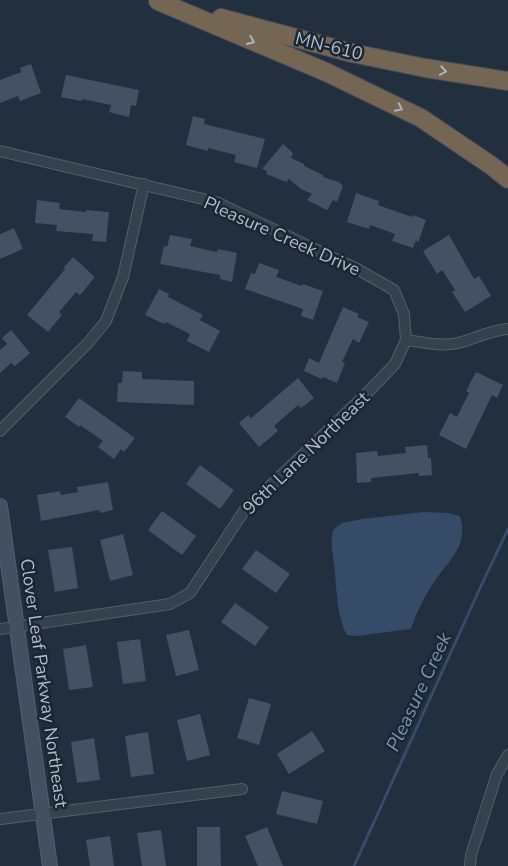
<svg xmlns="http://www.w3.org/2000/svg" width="508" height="866" font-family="'Nunito Sans',sans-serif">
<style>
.water{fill:#354b67}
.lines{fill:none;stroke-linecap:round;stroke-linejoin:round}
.stream{stroke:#354b67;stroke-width:3}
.building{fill:#435163}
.street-casing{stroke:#545f6c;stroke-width:12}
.secondary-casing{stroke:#545f6c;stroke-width:16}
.highway-casing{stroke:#414c59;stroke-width:20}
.street{stroke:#36414e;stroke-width:10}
.secondary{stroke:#445062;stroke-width:14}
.highway{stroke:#756653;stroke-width:18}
.oneway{stroke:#acb3be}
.labels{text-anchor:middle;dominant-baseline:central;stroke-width:5;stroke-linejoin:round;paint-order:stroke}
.street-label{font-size:18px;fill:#b2bcca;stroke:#1b2633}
.water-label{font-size:19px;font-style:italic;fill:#7893b3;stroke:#1b2633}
</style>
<rect width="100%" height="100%" fill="#222f3f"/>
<path class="water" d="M424,512L448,513L460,516C469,546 449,560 434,582C424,597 417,612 411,629L357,636L347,635C336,615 337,588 334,565C333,552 330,543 333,530L342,523L362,519Z"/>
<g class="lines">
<path class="stream" d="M354,866L481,586L508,529"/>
</g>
<g class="building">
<path d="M31,64L41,93L20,101L18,96L0,103V80L21,72L20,68Z"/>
<path d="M66,75L139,90L136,106L131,105L129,117L109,112L111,105L82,99V101L61,97Z"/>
<path d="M193,116L205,119L204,124L265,139L257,168L234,162L236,155L208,148V151L186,145Z"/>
<path d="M283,144L293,153L291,158L304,164V166L323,175V177L339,182L343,186L337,202L333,200L327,210L307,200L312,194L301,189L289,179L286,182L266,174L267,171L262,169Z"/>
<path d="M356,193L379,201L378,205L412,217L413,215L426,220L418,243L416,240L413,248L392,241L395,234L370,225L369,229L347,222Z"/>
<path d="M37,200L60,203L59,209L86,212V210L109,212L106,242L92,241L93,234L56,231L57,225L35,223Z"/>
<path d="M14,228L23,249L0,259V234Z"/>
<path d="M170,235L192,239L190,246L217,252L218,249L237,253L232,282L220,279V275L160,264L164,246L167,247Z"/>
<path d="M449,235L474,279L479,276L491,296L465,312L452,292L455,290L442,270L437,274L423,251Z"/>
<path d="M73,257L95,277L80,295L76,292L59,312L62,315L48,332L27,315L65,269L64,267Z"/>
<path d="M259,263L279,270L276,277L302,286L303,284L323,291L313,320L301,316L303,309L245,289L251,273L255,274Z"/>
<path d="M159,289L169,294L168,297L203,315L200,320L220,331L209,352L187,341L190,334L166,322L164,324L145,315Z"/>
<path d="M343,307L359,314L357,317L369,322L359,343L353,339L342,362L345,363L337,383L323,377L322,379L304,371L309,358L319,363Z"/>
<path d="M11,330L30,353L15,366L11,363L0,373V350L7,344L2,338Z"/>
<path d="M123,371L142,372V379L194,381V405L117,402L118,383H122Z"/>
<path d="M476,372L503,385L497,398L492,395L466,449L439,435L450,413L457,417L469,393L466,391Z"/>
<path d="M298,378L314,398L301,408L298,405L274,426L278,431L259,447L239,423L248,415L251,418Z"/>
<path d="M79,398L135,438L124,452L121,449L114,459L98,447L103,441L80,425L79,427L65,417Z"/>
<path d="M427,445L428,458H431L432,475L419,476V473L371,478V482L357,483L356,453L377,451L378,456L406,453L405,447Z"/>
<path d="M200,465L234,490L220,509L186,484Z"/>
<path d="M108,482L113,510L100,513L99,510L41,521L37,495L60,491L61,495L78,492L77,487Z"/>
<path d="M162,511L196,536L182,555L148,530Z"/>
<path d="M123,534L133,575L110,581L100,540Z"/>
<path d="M72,547L78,588L55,592L48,550Z"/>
<path d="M256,550L290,574L276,593L242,569Z"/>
<path d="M235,603L269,627L255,646L221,622Z"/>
<path d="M189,630L199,670L176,676L166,635Z"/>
<path d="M140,639L146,681L123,684L117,642Z"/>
<path d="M86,645L93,687L69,690L63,649Z"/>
<path d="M249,698L271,704L259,745L237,738Z"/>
<path d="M200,714L210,755L187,761L177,720Z"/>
<path d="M312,731L325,751L289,774L277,754Z"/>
<path d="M148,732L154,774L131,777L125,736Z"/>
<path d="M94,738L100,780L77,783L71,742Z"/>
<path d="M282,791L323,801L317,824L276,814Z"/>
<path d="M197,827H220L221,866H197Z"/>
<path d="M267,827L283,866H258L245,836Z"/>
<path d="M161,830L166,866H142L137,833Z"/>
<path d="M110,836L114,866H90L86,840Z"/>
</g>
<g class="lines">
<defs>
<g id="street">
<path d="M0,151L216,202L359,270L394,290L404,314L406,340"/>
<path d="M0,431L88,343L106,321L123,277L144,184"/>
<path d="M0,629L170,604L190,593L244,511L369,391L395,364L406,340C422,342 441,347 458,343C475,339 490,330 508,329"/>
<path d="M0,819L242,789"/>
<path d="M470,866L471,855L497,774L508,755"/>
</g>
<path id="secondary" d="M0,506L50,866"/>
<g id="highway">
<path d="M158,1L326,72L421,118L492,166L508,179"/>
<path d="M221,18L352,53L425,68L508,81"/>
</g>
</defs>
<use href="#street" class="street-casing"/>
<use href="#secondary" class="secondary-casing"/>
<use href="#highway" class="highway-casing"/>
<use href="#street" class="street"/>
<use href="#secondary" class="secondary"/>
<use href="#highway" class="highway"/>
</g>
<defs><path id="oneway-chevron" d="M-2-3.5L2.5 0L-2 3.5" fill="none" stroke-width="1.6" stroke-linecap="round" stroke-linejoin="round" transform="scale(1.25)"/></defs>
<g class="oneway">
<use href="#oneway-chevron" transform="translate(251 41) rotate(23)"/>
<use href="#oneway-chevron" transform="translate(443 71) rotate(10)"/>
<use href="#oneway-chevron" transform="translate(399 108) rotate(26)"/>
</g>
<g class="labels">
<g class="street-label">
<text transform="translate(329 46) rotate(14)">MN-610</text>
<text transform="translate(282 236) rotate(24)">Pleasure Creek Drive</text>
<text transform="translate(306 453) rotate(-44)">96th Lane Northeast</text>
<text transform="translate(44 683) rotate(82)">Clover Leaf Parkway Northeast</text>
</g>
<g class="water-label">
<text transform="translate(419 692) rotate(-65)">Pleasure Creek</text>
</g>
</g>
</svg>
